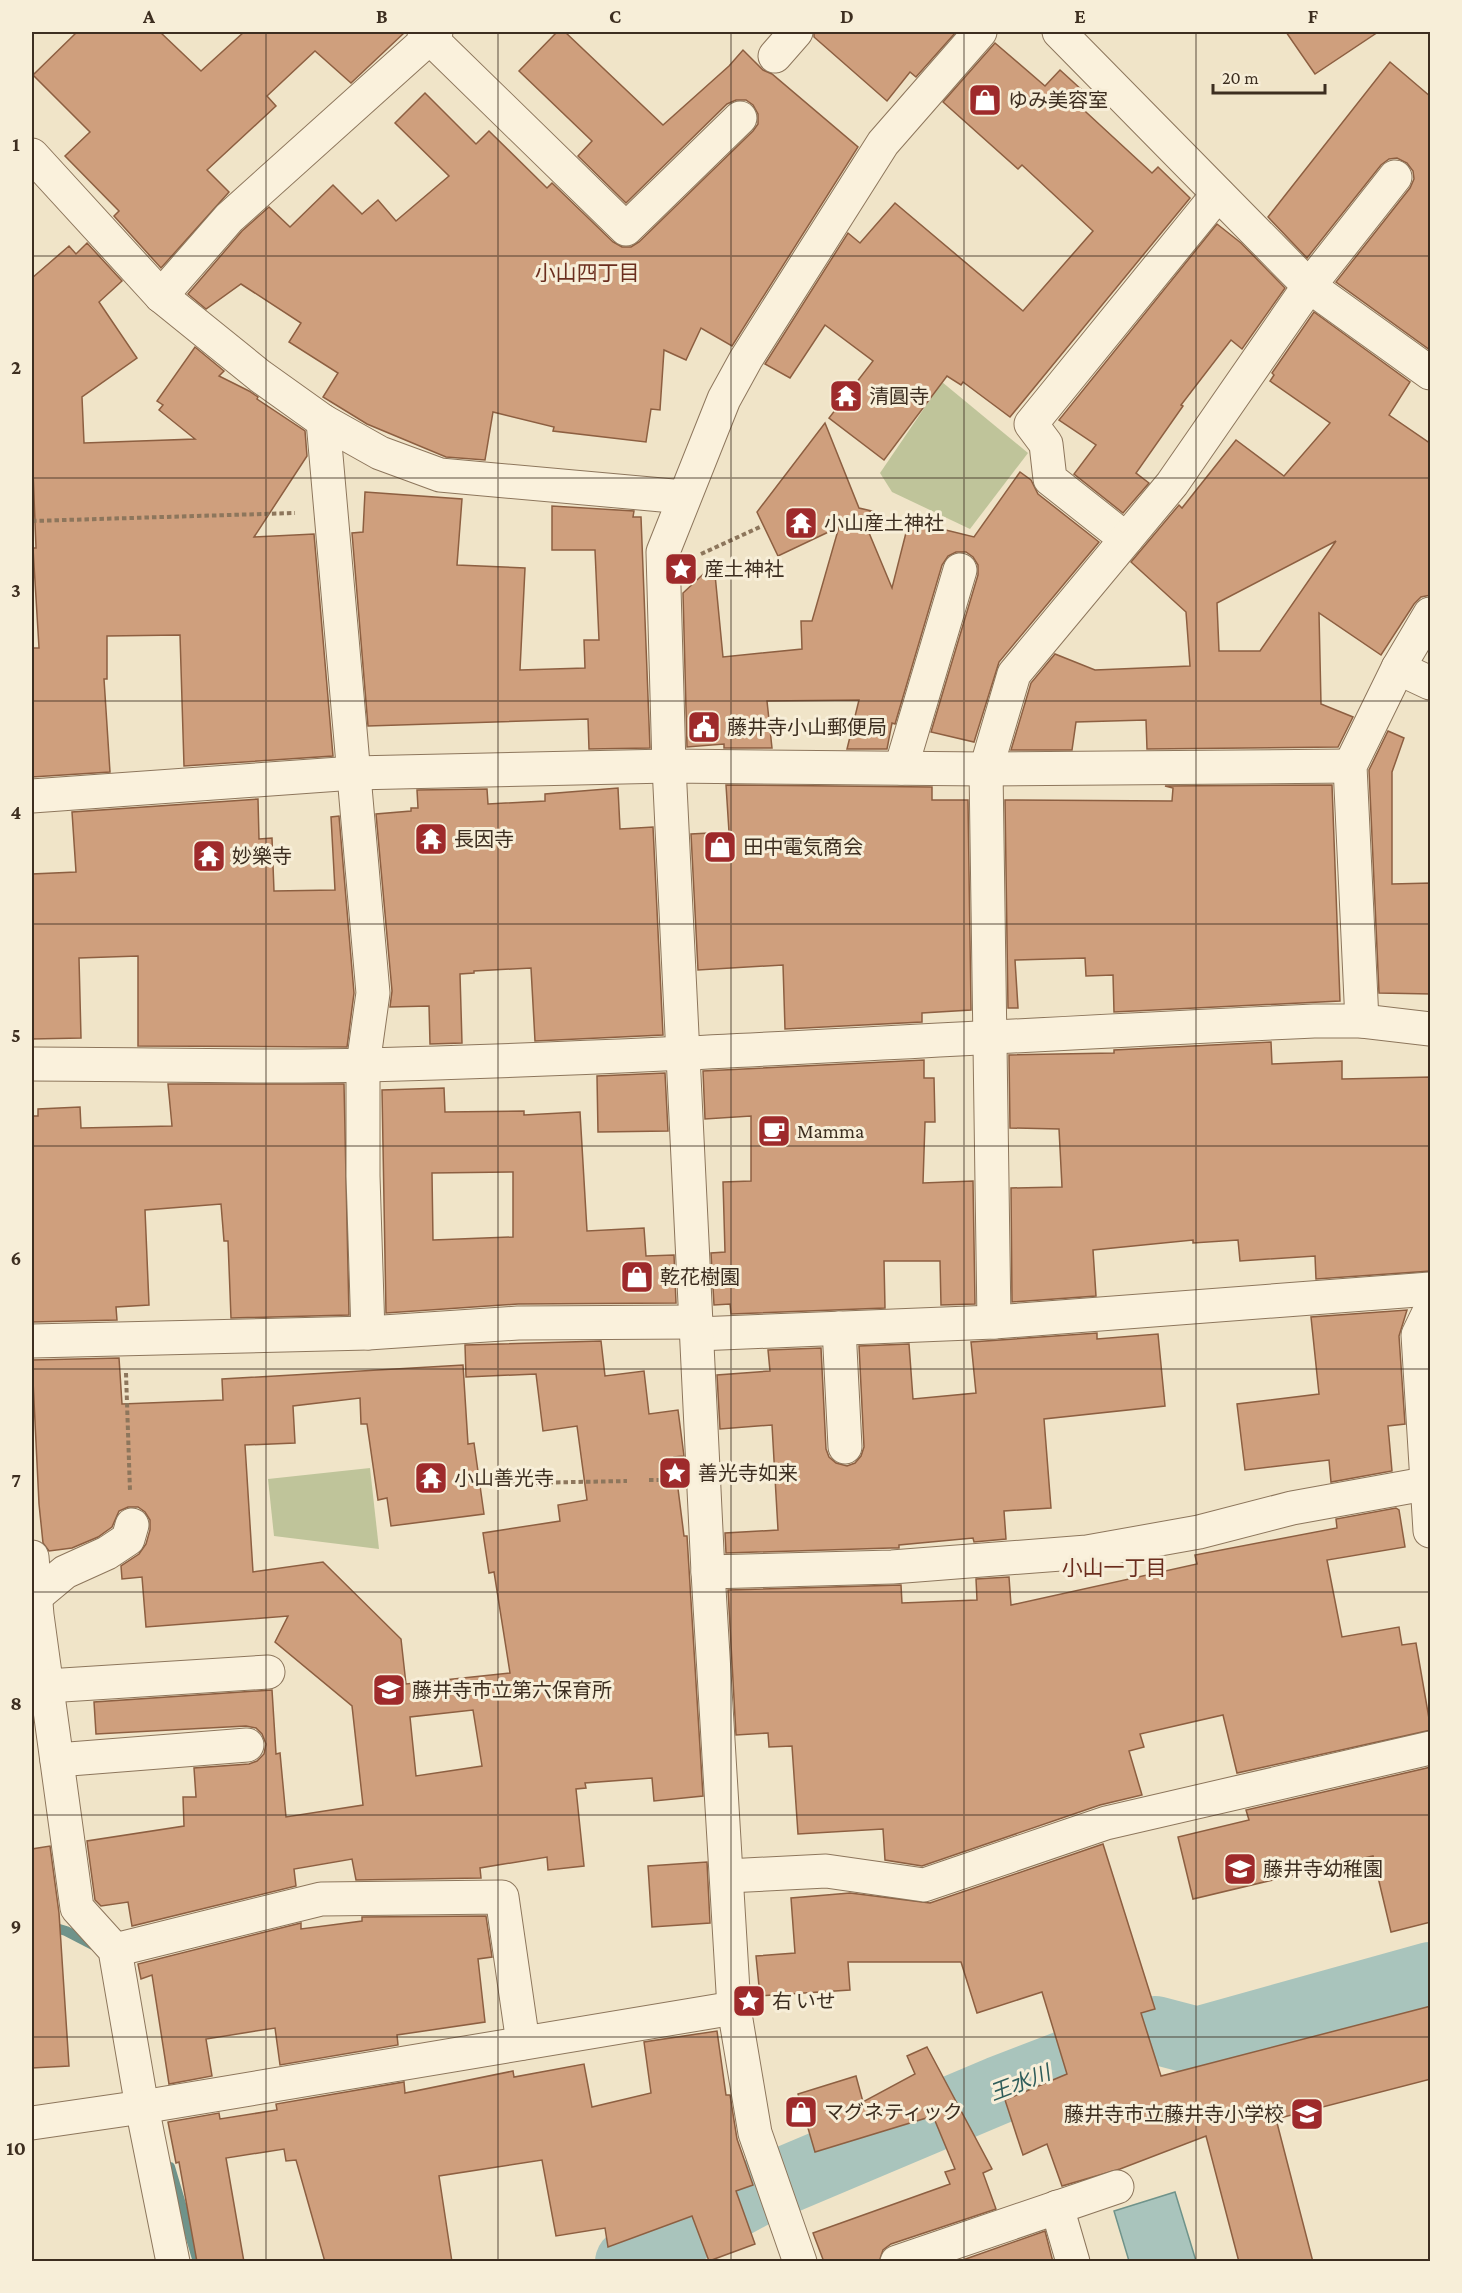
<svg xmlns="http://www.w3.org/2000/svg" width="1462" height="2293" font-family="'Crimson Pro','Noto Sans JP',serif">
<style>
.cemetery{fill:#bfc49a}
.water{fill:#a9c4bc;stroke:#6f938a;stroke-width:1.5}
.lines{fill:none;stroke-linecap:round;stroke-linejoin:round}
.stream{stroke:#6f938a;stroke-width:10}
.river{stroke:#a9c4bc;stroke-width:68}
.building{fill:#cf9f7d;stroke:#8d5f41;stroke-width:1.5;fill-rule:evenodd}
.minor-casing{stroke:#8d765c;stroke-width:35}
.path{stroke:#8d765c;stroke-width:4;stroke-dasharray:4.5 3;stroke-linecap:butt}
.minor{stroke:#faf1dc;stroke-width:33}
.grid{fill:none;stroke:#3d2e20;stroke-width:1.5;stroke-opacity:0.55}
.labels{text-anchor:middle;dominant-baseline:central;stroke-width:6;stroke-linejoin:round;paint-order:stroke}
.poi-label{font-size:20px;fill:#3d2e20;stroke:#f7eed8;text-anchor:start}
.neighbourhood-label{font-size:21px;fill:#6b2e1e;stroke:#f7eed8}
.water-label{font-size:21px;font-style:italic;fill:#2f5d5a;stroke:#f7eed8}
.neatline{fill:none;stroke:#3d2e20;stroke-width:2}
.grid-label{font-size:20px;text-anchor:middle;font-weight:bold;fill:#3d2e20}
</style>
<rect width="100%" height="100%" fill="#f0e4c8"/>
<g class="cemetery">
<path d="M942,382L1028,453L970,529L892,492L880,473Z"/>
<path d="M370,1468L379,1549L274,1536L268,1479Z"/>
</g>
<path class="water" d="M1175,2192L1196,2261H1129L1114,2211Z"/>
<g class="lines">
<g class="stream">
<path d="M32,1921L66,1931L95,1946"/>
<path d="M170,2167L198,2262"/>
</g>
<path class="river" d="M629,2262L755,2193L999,2090L1155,2030L1197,2041L1430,1976"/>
</g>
<g class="building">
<path d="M77,32H160L201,71L244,32H405L351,83L315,51L267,96L276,106L207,170L229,192L161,268L114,216L119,211L65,156L90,132L33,75Z"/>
<path d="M557,32H565L663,125L729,66L743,50L763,70L772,74L858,147L732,346L701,328L686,360L664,350L660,410L651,409L646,442L553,431L554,427L493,412L485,460L446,457L367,424L323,397L338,373L289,342L301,323L241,284L206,309L188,294L242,231L269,207L290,227L333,185L362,214L378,200L396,221L449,176L395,123L425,93L476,144L489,131L547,188L552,183L613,242L622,247H631L639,242L753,131L758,124V114L753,105L746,100H736L727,104L626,203L578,156L592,141L519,71Z"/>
<path d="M814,32H956L916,77L910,72L887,101L814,37Z"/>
<path d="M1286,32H1378L1315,74Z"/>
<path d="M995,43L1045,86L1060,70L1083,91L1074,101L1152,173L1158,167L1190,198L1010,417L963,382L961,385L947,376L884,460L829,418L873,361L825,325L790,378L765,364L848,233L860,243L895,203L1023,311L1093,231L1022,165L1018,169L943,102Z"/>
<path d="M1390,62L1431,97L1430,350L1336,282L1410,188L1414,179L1413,171L1407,163L1397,158L1389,159L1381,165L1307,258L1268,217Z"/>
<path d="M1217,224L1241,243L1285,288L1242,349L1231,340L1181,405L1183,406L1136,473L1149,483L1123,513L1074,474L1096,445L1059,420Z"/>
<path d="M87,243L122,281L99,302L137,358L82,397L84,443L195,439L159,410L163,405L157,401L195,347L224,371L219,376L249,391L258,397L257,399L305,431L307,456L254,537L314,534L333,756L184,766L180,635L107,636V679H104L110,772L32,777V648H39L33,548H36L32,445V278L69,246L76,254Z"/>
<path d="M1314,312L1410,382L1389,415L1431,444V595L1421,597L1414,604L1381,655L1319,613L1321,704L1353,717L1338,747L1147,749L1146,720L1076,722L1072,750H1011L1031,683L1055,654L1095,670L1190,666L1186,612L1131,562L1179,505L1182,508L1236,440L1284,476L1330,423L1270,381L1274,375L1272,373ZM1336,541L1260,651H1219L1217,603Z"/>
<path d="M825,423L859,508L872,511L862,516L892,588L909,521L974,537L1020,472L1031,480L1038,494L1099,542L999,662L974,742L931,732L978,575V565L973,557L966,552H956L948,556L942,565L895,724L892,723L887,749H847L859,700L767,701L772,748H724V744L687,747L683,593L714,564L723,657L802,649L801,621H812L839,527L778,556L757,512Z"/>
<path d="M365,492L462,499L457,565L525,568L520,670L585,668L584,640H599L595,550H552V506L634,511L633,517H641L650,748L589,749L588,719L368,726L352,533L363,532Z"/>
<path d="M1388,731L1404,738L1392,772V884L1431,883V994L1379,993L1369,770Z"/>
<path d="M726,785L932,787V800H968L971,1010L922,1013V1022L785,1029L783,965L698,970L691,834L729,832Z"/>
<path d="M1332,785L1340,1001L1114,1012L1113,975L1086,976L1085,958L1015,960L1018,1008H1008L1005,800L1172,801L1173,788L1165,786Z"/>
<path d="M618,788L620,829L653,827L663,1035L535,1041L531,968L474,971V973L460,974L462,1043L430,1044L429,1006L390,1007L392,991L376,814L411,811V808H418L417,790L487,789L488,804L545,801V794Z"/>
<path d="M258,799L259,839L272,838L274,891L335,890L331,817L339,816L354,993L347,1047L138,1046V956L79,958L81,1038L32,1039V874L76,872L72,812Z"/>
<path d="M1271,1042L1272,1064L1342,1061V1079L1431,1077V1271L1316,1279L1315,1256L1240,1261L1238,1240L1193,1243V1240L1093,1250L1096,1296L1012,1302L1011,1188L1062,1187L1059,1129L1010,1128L1009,1055L1114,1053V1050Z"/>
<path d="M924,1060V1078H934L935,1122H925L923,1183L973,1181L975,1304L941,1305L940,1261H884L885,1308L731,1314L730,1304L714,1305L711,1253L725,1252L723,1182L751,1181V1116L705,1119L703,1071Z"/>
<path d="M665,1073L668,1131L598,1132L597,1076Z"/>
<path d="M168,1084H344L349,1315L231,1318L228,1241H224L221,1204L145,1210L149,1305L116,1307L117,1320L32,1322V1116H38V1109L80,1107L81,1128L172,1126Z"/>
<path d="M444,1088L445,1112L524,1111V1115L580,1112L587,1231L644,1228L646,1256L674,1255L676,1303L518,1304L386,1313L382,1090ZM513,1172V1237L433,1240L432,1173Z"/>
<path d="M1407,1310L1399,1336L1405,1424L1388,1426L1392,1471L1331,1482L1329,1460L1245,1470L1237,1404L1319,1394L1311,1317Z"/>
<path d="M1097,1333V1339L1158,1334L1165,1406L1044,1419L1051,1508L1004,1511L1006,1539L974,1542L973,1538L899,1545V1548H891L726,1553L725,1533L778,1530L772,1425L720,1429L717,1375L770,1371L768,1350L821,1348L826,1449L829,1457L836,1463L847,1466L855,1463L861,1456L864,1447L859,1346L909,1344L913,1399L976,1393L971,1342Z"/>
<path d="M601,1341L605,1376L644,1371L649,1414L678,1410L684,1456L674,1457L684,1536H687L703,1796L654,1801L652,1778L585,1783L586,1788L576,1789L584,1866L548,1870L547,1857L480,1868L481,1878L356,1880L352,1859L294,1869L296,1886L132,1926L128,1902L101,1906L95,1900L87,1841L184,1826L183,1797H196L194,1768L249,1764L257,1761L264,1754L266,1744L262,1734L256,1728L246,1726L96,1734L94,1702L272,1690L276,1754L280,1753L286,1817L363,1805L352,1706L275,1642L288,1616L146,1627L142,1577L122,1579L121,1566L139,1554L146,1544L150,1530V1520L145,1512L138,1507H128L119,1511L112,1527L98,1537L72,1548L49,1551L43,1543L39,1504L32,1360L119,1358L122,1404L223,1400L222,1379L463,1365L468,1444L474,1443L484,1514L391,1526L387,1498L378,1500L367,1424H361L360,1398L293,1406L295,1443L245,1445L253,1572L323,1562L401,1639L406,1684L510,1673L494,1572L489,1573L483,1533L560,1521L558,1505L587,1500L577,1426L543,1431L536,1374L466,1377L465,1345ZM473,1710L482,1766L416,1776L410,1717Z"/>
<path d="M1396,1508L1399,1510L1405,1547L1327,1560L1342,1637L1399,1627L1402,1645L1416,1643L1431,1730L1237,1773L1223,1715L1140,1734L1144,1747L1129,1751L1142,1795L1100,1805L922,1866L885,1860L883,1829L798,1834L792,1746L769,1747L768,1733L736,1735L728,1590L901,1585L902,1603L977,1600L976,1579L1009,1577L1011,1605L1197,1564L1195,1555L1337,1528L1336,1519Z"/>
<path d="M1431,1767V1922L1391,1932L1373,1856L1193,1899L1178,1837L1249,1820L1246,1810Z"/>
<path d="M1103,1844L1155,2009L1141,2013L1161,2076L1431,2006V2079L1276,2119L1313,2262H1239L1206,2136L1120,2169L1062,2186L1047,2144L1023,2155L1005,2100L1067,2074L1042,1992L977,2013L961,1962H848L850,1990L760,1996L756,1956L795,1953L791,1898L850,1893L930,1903Z"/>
<path d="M50,1846L59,1913L69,2066L32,2068V1849Z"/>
<path d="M707,1862L710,1923L652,1927L648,1866Z"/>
<path d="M486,1916L492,1957L478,1959L485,2022L397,2035L398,2045L280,2065L275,2028L206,2039L212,2076L169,2084L152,1975L141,1979L138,1964L301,1923V1929L362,1921V1917Z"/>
<path d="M717,2031L726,2095H730L737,2139L753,2185L736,2191L755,2244L709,2261L692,2216L608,2247L605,2228L556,2236L542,2160L439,2176L452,2262H325L296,2160L286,2161L284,2149L226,2158L244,2262H197L179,2162L176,2163L168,2122L219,2113L220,2119L277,2110L276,2104L404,2082L405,2093L513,2071L514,2077L584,2064L592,2107L651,2093L644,2042Z"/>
<path d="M927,2047L992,2169L983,2173L996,2209L891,2244L883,2250L879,2262H824L813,2233L950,2184L945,2172L955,2169L933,2116L815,2152L798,2094L856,2076L863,2102L915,2074L907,2056Z"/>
<path d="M1045,2231L1053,2262H957Z"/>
</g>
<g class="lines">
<defs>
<g id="minor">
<path d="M424,32L626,229L740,118"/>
<path d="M1059,32L1309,286L1430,373"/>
<path d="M775,56L796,32"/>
<path d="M32,155L161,296L260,376L323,421L380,453L440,475L684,497"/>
<path d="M161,296L229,218L436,32"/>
<path d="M323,421L373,993L363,1065V1176L368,1333"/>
<path d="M1126,539L1050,479L1046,444L1031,424L1218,194"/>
<path d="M1398,668L1430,683"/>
<path d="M901,768L960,570"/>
<path d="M32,796L354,773L669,766L986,769L1350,766"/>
<path d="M1362,1021L1350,766L1398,668L1430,614"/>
<path d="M32,1064C143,1064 255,1068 367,1065C683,1057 998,1035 1314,1021H1362L1430,1029"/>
<path d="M1430,1310L1418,1335L1430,1531"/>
<path d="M994,1322L986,769L1014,674L1172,484L1309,286L1395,177"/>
<path d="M839,1328L845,1447"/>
<path d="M697,1334L994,1322L1430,1289"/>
<path d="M32,1341L368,1333L518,1323L696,1322"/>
<path d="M32,1557L37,1615L77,1908L115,1950L142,2107L173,2262"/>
<path d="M708,1572L892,1567L1087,1552L1199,1532L1292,1508L1430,1483"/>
<path d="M35,1597L65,1572L107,1553L128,1539L132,1525"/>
<path d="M47,1686L268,1672"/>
<path d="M57,1760L247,1745"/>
<path d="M727,1876L826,1871L924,1885L1106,1823L1430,1748"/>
<path d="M115,1950L321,1899L502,1897L523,2043"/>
<path d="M32,2123L142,2107L734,2008"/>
<path d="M1057,2207L1073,2262"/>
<path d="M800,2262L755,2133L734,2008L708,1572L669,766L663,552L724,399L746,359L883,143L980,32"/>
<path d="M897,2262L1117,2187"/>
</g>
</defs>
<use href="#minor" class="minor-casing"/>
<g class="path">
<path d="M32,521L295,513"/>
<path d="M701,554L760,527"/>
<path d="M126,1373L130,1491"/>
<path d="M649,1480H669"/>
<path d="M488,1483H516"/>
<path d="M526,1483L627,1481"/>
</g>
<use href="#minor" class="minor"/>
</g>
<path class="grid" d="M266,32V2262M498,32V2262M731,32V2262M964,32V2262M1196,32V2262M32,256H1430M32,478H1430M32,701H1430M32,924H1430M32,1146H1430M32,1369H1430M32,1592H1430M32,1815H1430M32,2037H1430"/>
<defs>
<symbol id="shop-square" viewBox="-11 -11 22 22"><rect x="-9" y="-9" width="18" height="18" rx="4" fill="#9e2a2b" stroke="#f7eed8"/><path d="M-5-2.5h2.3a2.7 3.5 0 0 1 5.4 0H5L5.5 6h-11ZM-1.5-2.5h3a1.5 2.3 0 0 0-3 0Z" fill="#fff"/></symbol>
<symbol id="temple-square" viewBox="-11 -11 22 22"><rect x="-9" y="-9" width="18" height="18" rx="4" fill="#9e2a2b" stroke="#f7eed8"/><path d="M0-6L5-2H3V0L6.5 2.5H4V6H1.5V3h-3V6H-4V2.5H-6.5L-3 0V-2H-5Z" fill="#fff"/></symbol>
<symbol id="sight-square" viewBox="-11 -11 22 22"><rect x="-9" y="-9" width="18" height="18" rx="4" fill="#9e2a2b" stroke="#f7eed8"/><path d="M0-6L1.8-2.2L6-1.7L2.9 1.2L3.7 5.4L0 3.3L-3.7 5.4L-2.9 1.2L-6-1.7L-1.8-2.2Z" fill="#fff"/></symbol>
<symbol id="civic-square" viewBox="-11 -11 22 22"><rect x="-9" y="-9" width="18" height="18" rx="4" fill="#9e2a2b" stroke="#f7eed8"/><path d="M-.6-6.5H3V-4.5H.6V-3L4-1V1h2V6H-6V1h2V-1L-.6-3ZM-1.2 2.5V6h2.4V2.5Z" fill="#fff"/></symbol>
<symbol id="cafe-square" viewBox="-11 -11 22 22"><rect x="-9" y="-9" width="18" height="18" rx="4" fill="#9e2a2b" stroke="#f7eed8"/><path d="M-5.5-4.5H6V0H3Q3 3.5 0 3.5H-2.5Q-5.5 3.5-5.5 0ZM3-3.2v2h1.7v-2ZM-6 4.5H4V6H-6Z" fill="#fff"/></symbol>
<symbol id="school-square" viewBox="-11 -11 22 22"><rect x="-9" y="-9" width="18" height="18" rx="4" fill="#9e2a2b" stroke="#f7eed8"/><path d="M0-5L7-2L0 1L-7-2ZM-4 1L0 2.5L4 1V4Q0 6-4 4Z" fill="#fff"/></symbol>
</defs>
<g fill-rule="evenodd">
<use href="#shop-square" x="966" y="81" width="38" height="38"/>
<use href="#temple-square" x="827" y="377" width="38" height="38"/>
<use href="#temple-square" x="782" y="504" width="38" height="38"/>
<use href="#sight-square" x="662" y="550" width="38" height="38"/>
<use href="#civic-square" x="685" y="708" width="38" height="38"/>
<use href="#temple-square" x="412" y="820" width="38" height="38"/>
<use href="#shop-square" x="701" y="828" width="38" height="38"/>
<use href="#temple-square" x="190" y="837" width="38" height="38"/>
<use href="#cafe-square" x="755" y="1112" width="38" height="38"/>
<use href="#shop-square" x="618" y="1258" width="38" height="38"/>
<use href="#sight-square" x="656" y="1454" width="38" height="38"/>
<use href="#temple-square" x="412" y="1459" width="38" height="38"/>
<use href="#school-square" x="370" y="1671" width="38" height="38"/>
<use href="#school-square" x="1221" y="1850" width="38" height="38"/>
<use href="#sight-square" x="730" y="1982" width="38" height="38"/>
<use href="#shop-square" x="782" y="2093" width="38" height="38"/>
<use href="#school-square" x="1288" y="2095" width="38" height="38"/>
</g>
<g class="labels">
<g class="poi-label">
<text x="1008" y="100">ゆみ美容室</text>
<text x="869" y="396">清圓寺</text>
<text x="824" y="523">小山産土神社</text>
<text x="704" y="569">産土神社</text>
<text x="727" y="727">藤井寺小山郵便局</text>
<text x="454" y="839">長因寺</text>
<text x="743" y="847">田中電気商会</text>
<text x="232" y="856">妙樂寺</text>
<text x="797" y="1131">Mamma</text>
<text x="660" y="1277">乾花樹園</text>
<text x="698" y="1473">善光寺如来</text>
<text x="454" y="1478">小山善光寺</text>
<text x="412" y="1690">藤井寺市立第六保育所</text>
<text x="1263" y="1869">藤井寺幼稚園</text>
<text x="772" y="2001">右 いせ</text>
<text x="824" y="2112">マグネティック</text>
<text x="1284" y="2114" text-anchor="end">藤井寺市立藤井寺小学校</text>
</g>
<g class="neighbourhood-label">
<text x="587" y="273">小山四丁目</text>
<text x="1114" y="1568">小山一丁目</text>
</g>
<g class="water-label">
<text transform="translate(1020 2083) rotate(-21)">王水川</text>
</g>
</g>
<rect width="1462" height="2293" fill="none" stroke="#f7eed8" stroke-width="66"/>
<path d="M1213 84v9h112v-9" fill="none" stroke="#3d2e20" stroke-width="3"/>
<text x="1222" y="84" font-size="18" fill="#3d2e20" stroke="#f7eed8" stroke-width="4.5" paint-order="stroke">20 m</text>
<rect x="33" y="33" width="1396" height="2227" class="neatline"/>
<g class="grid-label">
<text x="149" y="23">A</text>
<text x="382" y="23">B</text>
<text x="615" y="23">C</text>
<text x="847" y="23">D</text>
<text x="1080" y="23">E</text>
<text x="1313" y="23">F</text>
<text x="16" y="151">1</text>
<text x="16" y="374">2</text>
<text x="16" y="597">3</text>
<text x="16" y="819">4</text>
<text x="16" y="1042">5</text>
<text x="16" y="1265">6</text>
<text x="16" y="1487">7</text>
<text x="16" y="1710">8</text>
<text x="16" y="1933">9</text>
<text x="16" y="2155">10</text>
</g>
</svg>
